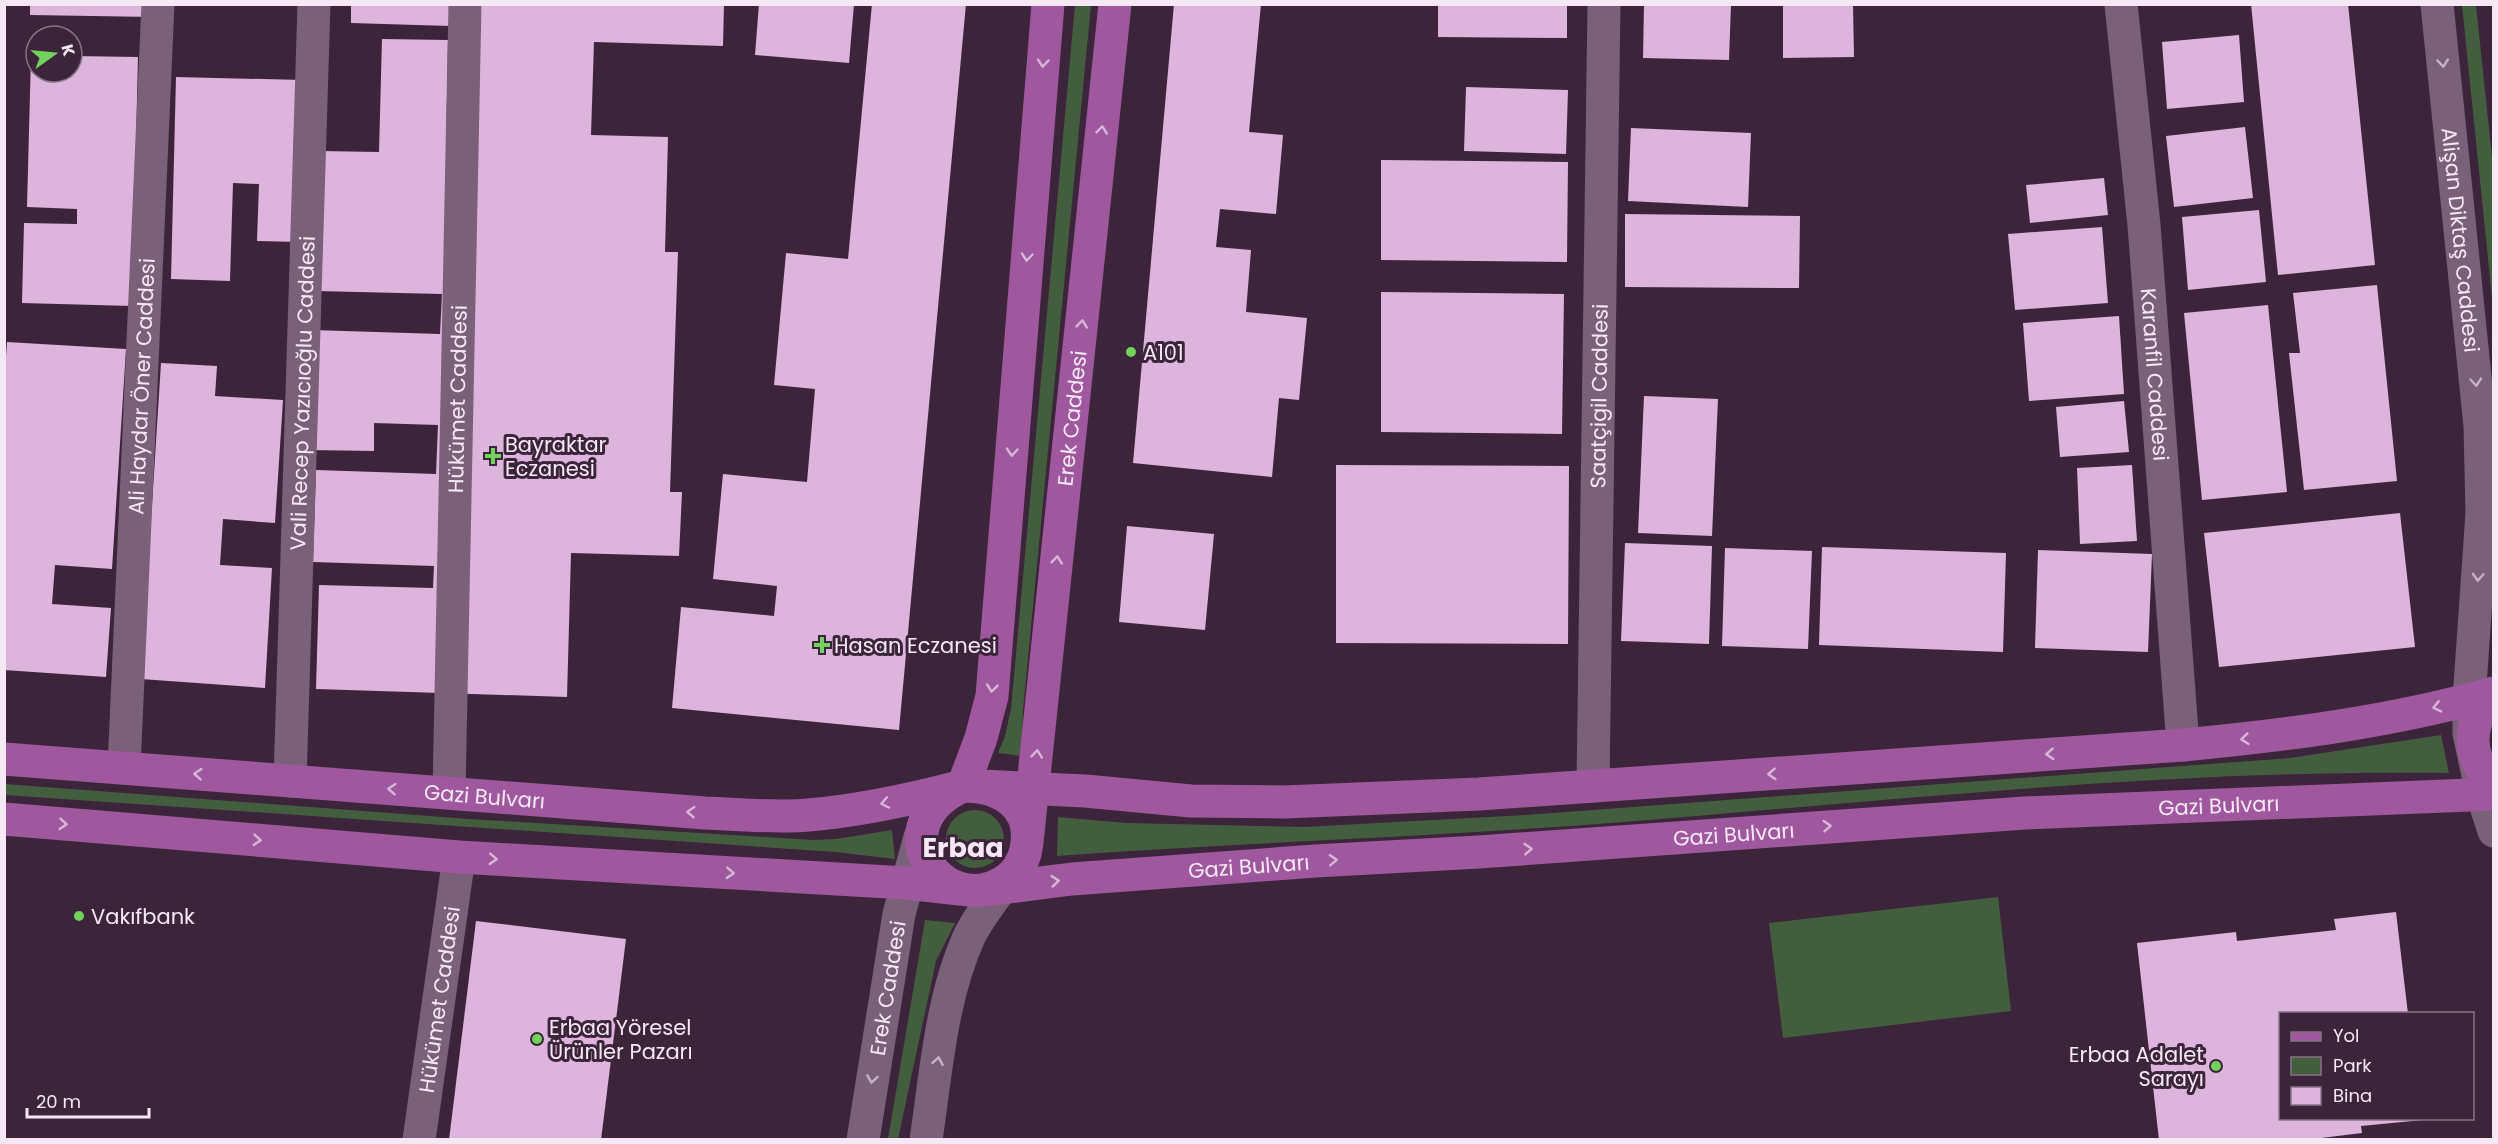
<svg xmlns="http://www.w3.org/2000/svg" width="2498" height="1144" font-family="Poppins,sans-serif">
<style>
.green{fill:#435e3e}
.building{fill:#ddb4dc}
.lines{fill:none;stroke-linecap:round;stroke-linejoin:round}
.minor{stroke:#7a6079;stroke-width:33}
.major{stroke:#9f589e;stroke-width:33}
.oneway{stroke:#d8b6d7}
.oneway2{stroke:#c5b2c4}
.poi-dot{fill:#72d25d;stroke:#3c253b;stroke-width:2}
.labels{text-anchor:middle;dominant-baseline:central;stroke-width:6;stroke-linejoin:round;paint-order:stroke}
.street-label{font-size:21px;fill:#f7e8f6;stroke:#3c253b}
.poi-label{font-size:21px;fill:#f7e8f6;stroke:#3c253b;text-anchor:start}
.district-label{font-size:27px;font-weight:bold;fill:#f7e8f6;stroke:#3c253b}
</style>
<rect width="100%" height="100%" fill="#3c253b"/>
<g class="green">
<path d="M1075,5H1091L1023,710L1022,756L998,753L1005,736L1011,709Z"/>
<path d="M2462,5H2476L2493,167V307Z"/>
<path d="M2441,735L2449,773C2174,769 1898,800 1624,822C1435,837 1246,842 1057,856L1058,817L1126,823L1304,827L1526,815L2290,758Z"/>
<path d="M5,784L469,819L814,840L836,839L892,830L895,859L835,852L5,795Z"/>
<circle cx="975" cy="839" r="29"/>
<path d="M1998,897L2011,1011L1783,1038L1769,923Z"/>
<path d="M925,920L955,923L936,961L898,1139H888Z"/>
</g>
<g class="building">
<path d="M30,4H155V17L30,15Z"/>
<path d="M351,4H724L723,46L594,42L591,135L668,137L665,252H678L670,492H682L679,556L571,553L567,697L316,689L319,585L433,588L434,566L313,562L316,470L436,474L438,425L374,423V451L309,450L312,330L440,334L442,294L316,291L320,151L379,152L382,39L448,40L446,150L450,26L351,23Z"/>
<path d="M759,4H854L849,63L755,55Z"/>
<path d="M872,4H966L899,730L672,708L681,607L774,616L777,586L713,579L723,474L807,482L815,389L774,385L786,253L848,259Z"/>
<path d="M1174,4H1261L1249,132L1283,135L1276,214L1220,209L1216,247L1251,250L1246,312L1307,318L1299,400L1279,398L1272,477L1133,463Z"/>
<path d="M1438,4H1567V38L1438,37Z"/>
<path d="M1783,4H1853L1854,57L1783,58Z"/>
<path d="M2251,4H2348L2375,265L2278,275Z"/>
<path d="M1644,5H1731L1729,60L1643,58Z"/>
<path d="M2239,35L2244,102L2167,109L2162,42Z"/>
<path d="M31,55H36V72H72V56L138,57L132,306L22,303L24,223L77,224V209L27,207Z"/>
<path d="M176,77L303,80L299,242L257,241L259,184L233,183L230,281L171,279Z"/>
<path d="M1466,87L1568,90L1566,154L1464,151Z"/>
<path d="M2245,127L2253,198L2174,207L2166,136Z"/>
<path d="M1631,128L1751,133L1748,207L1628,201Z"/>
<path d="M1381,160L1568,162L1567,262L1381,260Z"/>
<path d="M2104,178L2108,215L2030,223L2026,185Z"/>
<path d="M2259,210L2266,282L2188,290L2182,217Z"/>
<path d="M1625,214L1800,216L1799,288L1625,287Z"/>
<path d="M2102,227L2108,303L2015,310L2008,234Z"/>
<path d="M2377,285L2397,481L2304,490L2289,353H2300L2293,293Z"/>
<path d="M1381,292L1564,294L1562,434L1381,432Z"/>
<path d="M2268,305L2287,492L2202,500L2184,313Z"/>
<path d="M2119,316L2124,394L2029,401L2023,323Z"/>
<path d="M7,342L126,349L112,569L55,565L52,604L111,608L106,677L4,670V385Z"/>
<path d="M161,363L217,366L215,396L283,400L275,523L223,519L220,565L272,568L265,688L141,679Z"/>
<path d="M1644,396L1718,399L1712,536L1638,533Z"/>
<path d="M2124,401L2129,452L2060,457L2056,407Z"/>
<path d="M1336,465L1569,466L1568,644L1336,643Z"/>
<path d="M2132,465L2137,541L2080,544L2077,468Z"/>
<path d="M2400,513L2415,647L2219,667L2204,533Z"/>
<path d="M1127,526L1214,534L1205,630L1119,622Z"/>
<path d="M1625,543L1712,546L1709,644L1621,641Z"/>
<path d="M1822,547L2006,553L2003,652L1819,645Z"/>
<path d="M1725,548L1812,551L1808,649L1722,646Z"/>
<path d="M2038,550L2152,554L2148,652L2035,648Z"/>
<path d="M2396,912L2408,1014H2280V1118L2423,1120L2361,1126L2362,1133L2305,1140H2159L2137,943L2236,932L2237,941L2336,930L2334,919Z"/>
<path d="M476,921L626,939L601,1140H449Z"/>
</g>
<g class="lines">
<g class="minor">
<path id="s1" d="M2121,4L2144,225L2183,745"/>
<path id="s2" d="M2437,4L2480,426L2482,513L2469,700V733L2482,794L2494,831"/>
<path id="s3" d="M124,768L158,4"/>
<path id="s4" d="M290,781L314,4"/>
<path id="s5" d="M1593,786L1604,4"/>
<path id="s6" d="M449,793L465,4"/>
<path id="s7" d="M419,1140L459,857"/>
<path id="s8" d="M863,1140L899,914L920,837"/>
<path d="M926,1140C936,1073 941,999 969,937C979,916 994,898 1008,879"/>
</g>
<g class="major">
<path d="M2494,696C2466,721 2466,758 2494,783"/>
<path id="s9" d="M4,759L705,813C739,814 774,818 808,815C859,811 913,799 963,786L981,738L992,696L1048,4"/>
<path d="M963,786C1001,786 1035,806 1026,849C1024,862 1014,876 1003,882C942,919 877,825 963,786Z"/>
<path d="M981,786L1085,791L1191,801L1284,802L1479,794L2183,745C2288,735 2391,722 2494,693"/>
<path d="M4,819L459,857L906,883L960,889"/>
<path id="s10" d="M1028,833L1115,4"/>
<path id="s11" d="M976,891L1072,879L1315,861L1479,852L2025,813L2494,794"/>
</g>
</g>
<defs><path id="oneway-chevron" d="M-2-3.5L2.5 0L-2 3.5" fill="none" stroke-width="1.6" stroke-linecap="round" stroke-linejoin="round" transform="scale(1.5)"/></defs>
<g class="oneway">
<use href="#oneway-chevron" transform="translate(1043 63) rotate(95)"/>
<use href="#oneway-chevron" transform="translate(1102 130) rotate(-84)"/>
<use href="#oneway-chevron" transform="translate(1027 257) rotate(95)"/>
<use href="#oneway-chevron" transform="translate(1082 324) rotate(-84)"/>
<use href="#oneway-chevron" transform="translate(1012 452) rotate(95)"/>
<use href="#oneway-chevron" transform="translate(1057 560) rotate(-84)"/>
<use href="#oneway-chevron" transform="translate(992 688) rotate(96)"/>
<use href="#oneway-chevron" transform="translate(2437 707) rotate(167)"/>
<use href="#oneway-chevron" transform="translate(2245 739) rotate(174)"/>
<use href="#oneway-chevron" transform="translate(1037 754) rotate(-84)"/>
<use href="#oneway-chevron" transform="translate(2050 754) rotate(176)"/>
<use href="#oneway-chevron" transform="translate(198 774) rotate(-176)"/>
<use href="#oneway-chevron" transform="translate(1772 774) rotate(176)"/>
<use href="#oneway-chevron" transform="translate(392 789) rotate(-176)"/>
<use href="#oneway-chevron" transform="translate(885 803) rotate(169)"/>
<use href="#oneway-chevron" transform="translate(691 812) rotate(-176)"/>
<use href="#oneway-chevron" transform="translate(63 824) rotate(5)"/>
<use href="#oneway-chevron" transform="translate(1827 826) rotate(-4)"/>
<use href="#oneway-chevron" transform="translate(257 840) rotate(5)"/>
<use href="#oneway-chevron" transform="translate(1528 849) rotate(-4)"/>
<use href="#oneway-chevron" transform="translate(493 859) rotate(3)"/>
<use href="#oneway-chevron" transform="translate(1333 860) rotate(-3)"/>
<use href="#oneway-chevron" transform="translate(730 873) rotate(3)"/>
<use href="#oneway-chevron" transform="translate(1055 881) rotate(-6)"/>
</g>
<g class="oneway2">
<use href="#oneway-chevron" transform="translate(2443 63) rotate(84)"/>
<use href="#oneway-chevron" transform="translate(2476 382) rotate(85)"/>
<use href="#oneway-chevron" transform="translate(2478 577) rotate(93)"/>
<use href="#oneway-chevron" transform="translate(938 1061) rotate(-80)"/>
<use href="#oneway-chevron" transform="translate(872 1079) rotate(99)"/>
</g>
<g class="poi-dot">
<circle cx="1131" cy="352" r="6"/>
<path d="M490 447h6v6h6v6h-6v6h-6v-6h-6v-6h6z"/>
<path d="M819 636h6v6h6v6h-6v6h-6v-6h-6v-6h6z"/>
<circle cx="79" cy="916" r="6"/>
<circle cx="537" cy="1039" r="6"/>
<circle cx="2216" cy="1066" r="6"/>
</g>
<g class="labels">
<g class="street-label">
<text stroke="none"><textPath href="#s2" startOffset="237">Alişan Diktaş Caddesi</textPath></text>
<text stroke="none"><textPath href="#s1" startOffset="372">Karanfil Caddesi</textPath></text>
<text stroke="none"><textPath href="#s3" startOffset="382">Ali Haydar Öner Caddesi</textPath></text>
<text stroke="none"><textPath href="#s4" startOffset="388">Vali Recep Yazıcıoğlu Caddesi</textPath></text>
<text stroke="none"><textPath href="#s5" startOffset="390">Saatçigil Caddesi</textPath></text>
<text stroke="none"><textPath href="#s6" startOffset="394">Hükümet Caddesi</textPath></text>
<text stroke="none"><textPath href="#s10" startOffset="417">Erek Caddesi</textPath></text>
<text stroke="none"><textPath href="#s9" startOffset="482">Gazi Bulvarı</textPath></text>
<text stroke="none"><textPath href="#s11" startOffset="1246">Gazi Bulvarı</textPath></text>
<text stroke="none"><textPath href="#s11" startOffset="760">Gazi Bulvarı</textPath></text>
<text stroke="none"><textPath href="#s11" startOffset="274">Gazi Bulvarı</textPath></text>
<text stroke="none"><textPath href="#s8" startOffset="154">Erek Caddesi</textPath></text>
<text stroke="none"><textPath href="#s7" startOffset="142">Hükümet Caddesi</textPath></text>
</g>
<g class="poi-label">
<text x="1143" y="352">A101</text>
<text x="505" y="444">Bayraktar<tspan x="505" dy="24">Eczanesi</tspan></text>
<text x="834" y="645">Hasan Eczanesi</text>
<text x="91" y="916">Vakıfbank</text>
<text x="549" y="1027">Erbaa Yöresel<tspan x="549" dy="24">Ürünler Pazarı</tspan></text>
<text x="2204" y="1054" text-anchor="end">Erbaa Adalet<tspan x="2204" dy="24">Sarayı</tspan></text>
</g>
<g class="district-label">
<text x="963" y="847">Erbaa</text>
</g>
</g>
<rect width="2498" height="1144" fill="none" stroke="#f7e8f6" stroke-width="12"/>
<rect x="2279" y="1012" width="195" height="108" fill="#3c253b" stroke="#877386" stroke-width="1.5"/>
<rect x="2291" y="1032" width="30" height="9" fill="#9f589e" stroke="#877386" stroke-width="1.5"/>
<text x="2333" y="1042" font-size="18" fill="#f7e8f6">Yol</text>
<rect x="2291" y="1057" width="30" height="18" fill="#435e3e" stroke="#877386" stroke-width="1.5"/>
<text x="2333" y="1072" font-size="18" fill="#f7e8f6">Park</text>
<rect x="2291" y="1087" width="30" height="18" fill="#ddb4dc" stroke="#877386" stroke-width="1.5"/>
<text x="2333" y="1102" font-size="18" fill="#f7e8f6">Bina</text>
<g transform="translate(54 54) rotate(75)"><circle r="28" fill="#3c253b" stroke="#877386" stroke-width="1.5"/>
<path d="M0-4.5L10 22L0 15L-10 22Z" fill="#72d25d"/>
<text y="-9" font-size="16" font-weight="bold" text-anchor="middle" fill="#f7e8f6">K</text>
</g>
<path d="M27 1108v9h122v-9" fill="none" stroke="#f7e8f6" stroke-width="3"/>
<text x="36" y="1108" font-size="18" fill="#f7e8f6" stroke="#3c253b" stroke-width="4.5" paint-order="stroke">20 m</text>
</svg>
